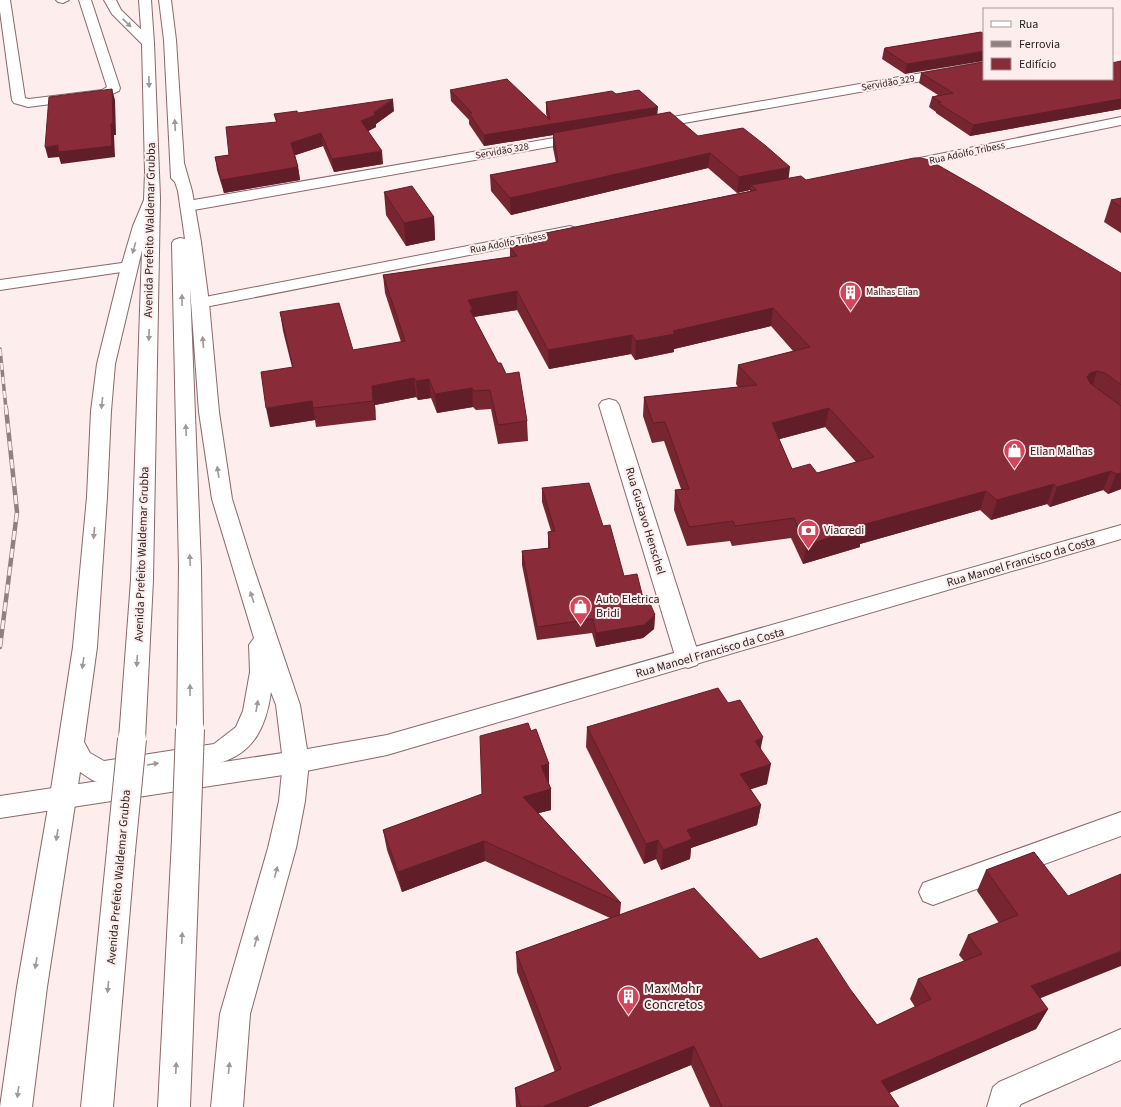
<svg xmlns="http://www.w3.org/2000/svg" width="1121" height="1107" font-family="'Source Sans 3',sans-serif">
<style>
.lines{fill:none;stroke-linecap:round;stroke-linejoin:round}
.minor-casing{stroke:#8a6869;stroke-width:2}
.major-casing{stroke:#8a6869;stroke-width:2}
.highway-casing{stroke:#8a6869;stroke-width:2}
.minor{fill:#fff;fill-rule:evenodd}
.major{fill:#fff;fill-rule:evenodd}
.highway{fill:#fff;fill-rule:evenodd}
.rail-far1-casing{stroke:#8f8181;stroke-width:3.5}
.rail-casing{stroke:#8f8181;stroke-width:4.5}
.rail-far1{stroke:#fdeded;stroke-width:2.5;stroke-dasharray:7;stroke-linecap:butt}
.rail{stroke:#fdeded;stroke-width:3;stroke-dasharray:9;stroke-linecap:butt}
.highway-bridge-casing{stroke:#8a6869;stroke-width:30;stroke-linecap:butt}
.highway-bridge{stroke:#fff;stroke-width:28}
.wall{fill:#772531;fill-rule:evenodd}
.shaded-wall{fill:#611e28}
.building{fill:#8a2b39;stroke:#611e28;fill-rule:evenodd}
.oneway{fill:#9e9898}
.labels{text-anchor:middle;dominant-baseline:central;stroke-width:4;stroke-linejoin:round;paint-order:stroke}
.far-street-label{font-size:10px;fill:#281b1b;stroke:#fdeded}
.far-poi-label{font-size:10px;fill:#281b1b;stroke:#fdeded;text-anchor:start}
.street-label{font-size:12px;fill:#281b1b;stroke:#fdeded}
.poi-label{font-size:12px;fill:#281b1b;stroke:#fdeded;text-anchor:start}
.near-poi-label{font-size:14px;fill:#281b1b;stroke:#fdeded;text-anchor:start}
</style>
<rect width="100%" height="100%" fill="#fdeded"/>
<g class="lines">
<defs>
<g id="minor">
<path d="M0,0H10L25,98L29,99L102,90L107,87L79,0H91L120,88L119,91L105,97L28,107L14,103L12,100L0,11Z"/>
<path d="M56,0H69L63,3L58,2Z"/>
<path d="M104,0H116L121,10L152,40L154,43L152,46H144L112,14Z"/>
<path d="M984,62V70L650,129L645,128L643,125L645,122L650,121Z"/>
<path d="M1121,117V125L900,170L895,169L893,166L895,163L900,162Z"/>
<path d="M583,133L588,134L590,137L588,140L188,211L183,209L180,206L183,203L188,201Z"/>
<path d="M570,226L576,228L578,231L576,234L200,308L194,307L191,303L194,299L200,298Z"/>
<path d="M129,262L135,264L137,267L135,270L0,290V280Z"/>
<path d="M609,399L616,401L619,405L700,659L697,665L688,668L679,665L676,659L599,405L602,401Z"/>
<path d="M1121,812V836L933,905L923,901L919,892L923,883Z"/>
<path d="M1121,1029V1060L1021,1104L1019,1107H987L993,1087L999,1082Z"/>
</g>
<path id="major" d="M1121,525V539L387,755L296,773L0,818V796L296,751L387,735Z"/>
<g id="highway">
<path d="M139,0H151L154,43L160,198L153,580L145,739L141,746L132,749L123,746L119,739L131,580L142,250L115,364L111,411L107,497L97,647L84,742L90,753L104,761L214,744L236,727L243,711L250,672L249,645L254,638L212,499L199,412L190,287L201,567L203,729L199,736L190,739L181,736L177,729L179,567L172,243L174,240L180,238L185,239L178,191L175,182L171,178L164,40L159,0H171L176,40L184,163L192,191L201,242L209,303L219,412L232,499L253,566L300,705L309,762L305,801L296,848L250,1014L243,1107H211L220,1014L268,848L279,801L283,762L276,705L271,692C266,726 255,752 220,763L101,783L92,780L80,772L47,987L32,1107H0L17,987L50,796L73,647L87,497L91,411L97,364L121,267L133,226L144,200L145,172L142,43Z"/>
<path d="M186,828L196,832L200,840L190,1107H158L172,840L176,832Z"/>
<path d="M121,838L131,842L135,850L113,1107H81L107,850L111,842Z"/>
</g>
</defs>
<use href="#minor" class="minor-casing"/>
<use href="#major" class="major-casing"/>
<use href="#highway" class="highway-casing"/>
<use href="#minor" class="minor"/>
<use href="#major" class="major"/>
<use href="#highway" class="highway"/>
<defs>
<path id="rail-far1" d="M0,349L6,409"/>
<path id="rail" d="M0,647L17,512L6,408"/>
</defs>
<use href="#rail-far1" class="rail-far1-casing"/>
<use href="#rail" class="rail-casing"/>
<use href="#rail-far1" class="rail-far1"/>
<use href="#rail" class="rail"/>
<defs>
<g id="highway-bridge">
<path d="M186,840L190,729"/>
<path d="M121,850L132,739"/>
</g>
</defs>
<use href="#highway-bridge" class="highway-bridge-casing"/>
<use href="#highway-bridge" class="highway-bridge"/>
</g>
<g class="wall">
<path d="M981,32L905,74L882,59L884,49L885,48Z"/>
<path d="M1121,61V109L970,136L936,113V112L929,107L932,97L938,95L919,83L921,73L1112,79Z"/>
<path d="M450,90L547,117L546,113V102L616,94L657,114L698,136L788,178L806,180L1121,273V489L1108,494L1103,490L1050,507L1047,504L991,520L980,510L860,544V547L803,564L791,538L732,546L730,541L687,546L674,510L675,490L681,489L664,441L652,443L643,416L644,397L738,387L736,384L738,365L793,351L771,326L674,349V352L635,360L631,354L549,369L517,310L474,317L527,421L528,441L498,444L491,409L476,410L473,407L437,413L431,398L418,400L416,397L375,405L376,420L316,427L315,420L270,427L292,367L283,331L280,312L353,350L401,342L385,293L383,275L510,257V247L542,240L541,234L750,191V190L737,193L708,168L511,215L491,191L490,175L556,163L553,148V135L484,146L469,124V120L451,101ZM825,427L856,462L817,473L792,469L779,439Z"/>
<path d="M394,111L376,124V127L368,131L383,164L334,172L323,146L295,155L298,167L300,180L224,193L217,170L215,157L229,155L276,122L274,114Z"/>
<path d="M384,192L434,217L435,240L406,246L386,215Z"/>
<path d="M1121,198V233L1104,222L1111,200Z"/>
<path d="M542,488L603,526L624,576L643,598L655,615L654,629L643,638L596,647L592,633L537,640L522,565V551L548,548V532L551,531L542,502Z"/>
<path d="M728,703L761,748L767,784L750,789L761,805L757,825L691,848L690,859L661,870L656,859L644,864L586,747L587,727Z"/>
<path d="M531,731L549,764V785L551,810L538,813L621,903L620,914L760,959L850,989L877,1025L915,1007L910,999L918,979L964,961L959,955L968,935L999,923L977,891L986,870L1034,852L1040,998L1048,1009L1036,1029L889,1093L899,1107H710L691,1065L588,1107H516L515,1088L555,1072L517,972L516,952L610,918L485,861L402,892L387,850L383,830L482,794Z"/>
</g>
<g class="shaded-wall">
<path d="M984,51V61L905,74L907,64Z"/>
<path d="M112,89L115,100L116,135H114L115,157L61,164L59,157L48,158L45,147L58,145L111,124Z"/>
<path d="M393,99L394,111L376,124V127L363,134L361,121Z"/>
<path d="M1121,99V109L970,136L973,125Z"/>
<path d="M658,107L657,118L553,133V135L484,146V135Z"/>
<path d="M321,133L323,146L293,156L291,143Z"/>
<path d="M382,151L383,164L334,172L332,159Z"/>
<path d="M710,153L708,168L511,215L510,198Z"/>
<path d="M298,167L300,180L224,193L221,180Z"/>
<path d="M790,167L788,183L751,185L750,190L737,193L739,177Z"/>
<path d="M434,217L435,240L406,246L404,223Z"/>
<path d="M517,291V310L473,317L474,328L468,300Z"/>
<path d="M773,308L771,326L674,349V352L635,360L636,341L673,331Z"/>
<path d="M632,335L631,354L549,369L548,350Z"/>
<path d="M1097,371L1091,390L1087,377L1090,373Z"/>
<path d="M414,378L416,397L375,405L376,420L372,386Z"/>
<path d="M429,379L431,398L418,400L416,381Z"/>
<path d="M472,388L473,407L437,413L435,394Z"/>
<path d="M312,401L315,420L270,427L266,408Z"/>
<path d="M829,408L825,427L769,442L772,423Z"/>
<path d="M1111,471L1103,490L1050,507L1057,487Z"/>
<path d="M1121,473V489L1108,494L1116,474Z"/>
<path d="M1054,484L1047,504L991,520L997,500Z"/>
<path d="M986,491L980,510L860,544V547L803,564L806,545L862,525Z"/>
<path d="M655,615L654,629L643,638L596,647V633Z"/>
<path d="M763,737L759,757L755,741Z"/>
<path d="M549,764V785L541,766Z"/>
<path d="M771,764L767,784L737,794L740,774Z"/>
<path d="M551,789V810L524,817L523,797Z"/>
<path d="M761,805L757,825L691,848L690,859L661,870L663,850L687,830Z"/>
<path d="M658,840L656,859L644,864L646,844Z"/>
<path d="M484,841L485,861L402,892L398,872Z"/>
<path d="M1121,951V966L1021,1006L1031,986Z"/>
<path d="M1048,1009L1036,1029L873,1100L881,1081Z"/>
<path d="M694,1046L691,1065L588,1107H542Z"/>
</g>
<g class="building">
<path d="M981,32L984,34V51L907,64L884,49H886L885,48Z"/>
<path d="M1121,61V99L973,125L938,103L941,102L932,97L953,93L921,73L984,62V79H1112V63Z"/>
<path d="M507,79L550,120L546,102L612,91L616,94L639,90L658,107L484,135L469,113H472L450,90Z"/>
<path d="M112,89L113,123L111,124L112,146L58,152V145L45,147L49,97Z"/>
<path d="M393,99L374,112L375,115L361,121L382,151L332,159L321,133L291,143L298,167L221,180L215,157L229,155L226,127L277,122L274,114L297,111L298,113Z"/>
<path d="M670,112L698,136L743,128L766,146L790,167L739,177L710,153L510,198L490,175L558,162L553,133Z"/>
<path d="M914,158H921L929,160L978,188L1121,273V385L1105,373L1097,371L1090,373L1087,377L1090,383L1121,406V473L1116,474L1111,471L1057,487L1054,484L997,500L986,491L862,525L864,527L806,545L794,518L735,526L733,521L689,527L675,490L689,489L665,422L653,423L644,397L757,385L738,365L810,347L773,308L673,331L675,334L636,341L632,335L548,350L517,291L468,300L473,310H470L498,363H501L506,374L519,372L527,421L498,425L490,390L474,391L472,388L435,394L429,379L416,381L414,378L372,386L373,401L313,408L312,401L266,408L261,372L293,367L280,312L339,303L353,350L405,341L383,275L517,256L510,247L546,239L541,234L757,190L751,185L801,176L806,180ZM829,408L874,457L817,473L810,464L792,469L772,423Z"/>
<path d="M412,186L434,217L404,223L384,192Z"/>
<path d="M1121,198V207L1111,200Z"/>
<path d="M589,483L603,526L610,525L624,576L637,574L643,598L647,596L655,615L644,625L596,633L593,619L537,627L522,551L550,548L548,532L555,531L542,488Z"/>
<path d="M718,688L728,703L740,700L763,737L755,741L771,764L740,774L761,805L687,830L692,839L663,850L658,840L646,844L587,727Z"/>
<path d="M528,723L531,731L536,729L549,764L541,766L551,789L523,797L621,903L484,841L398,872L383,830L482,794L480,736Z"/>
<path d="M1034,852L1068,896L1121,874V951L1031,986L1048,1009L881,1081L899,1107H722L694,1046L542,1107H521L515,1088L561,1069L516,952L694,888L760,959L817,938L850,989L877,1025L931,999L918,979L982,954L968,935L1018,915L986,870Z"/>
</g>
<defs><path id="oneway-solid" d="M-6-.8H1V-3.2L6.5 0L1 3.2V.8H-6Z"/></defs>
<g class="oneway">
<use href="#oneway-solid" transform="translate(127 23) rotate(44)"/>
<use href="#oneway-solid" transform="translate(149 82) rotate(88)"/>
<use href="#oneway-solid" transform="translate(175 125) rotate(-93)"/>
<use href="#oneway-solid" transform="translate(134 248) rotate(106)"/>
<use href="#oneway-solid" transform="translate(182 300) rotate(-91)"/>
<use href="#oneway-solid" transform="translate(149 335) rotate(92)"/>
<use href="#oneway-solid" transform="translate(203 342) rotate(-94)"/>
<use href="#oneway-solid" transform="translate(102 403) rotate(96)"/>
<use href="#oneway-solid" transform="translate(186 430) rotate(-92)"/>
<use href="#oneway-solid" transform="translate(218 472) rotate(-99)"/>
<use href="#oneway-solid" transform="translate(94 533) rotate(95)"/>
<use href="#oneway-solid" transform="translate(190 560) rotate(-92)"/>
<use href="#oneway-solid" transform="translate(252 597) rotate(-108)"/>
<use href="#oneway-solid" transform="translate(137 661) rotate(93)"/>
<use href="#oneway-solid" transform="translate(83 663) rotate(98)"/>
<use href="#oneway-solid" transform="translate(190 690) rotate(-90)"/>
<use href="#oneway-solid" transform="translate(257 706) rotate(-80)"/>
<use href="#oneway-solid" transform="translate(153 764) rotate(-9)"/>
<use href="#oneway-solid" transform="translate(57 835) rotate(99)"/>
<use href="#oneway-solid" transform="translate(276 872) rotate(-75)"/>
<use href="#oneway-solid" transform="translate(182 938) rotate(-87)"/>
<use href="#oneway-solid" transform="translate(256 941) rotate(-74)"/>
<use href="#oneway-solid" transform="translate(36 963) rotate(99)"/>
<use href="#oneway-solid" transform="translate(108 987) rotate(95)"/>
<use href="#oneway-solid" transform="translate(176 1068) rotate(-87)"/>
<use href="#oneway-solid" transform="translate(229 1068) rotate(-84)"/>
<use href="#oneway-solid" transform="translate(18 1092) rotate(98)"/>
</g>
<defs>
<symbol id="building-pin" viewBox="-11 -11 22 30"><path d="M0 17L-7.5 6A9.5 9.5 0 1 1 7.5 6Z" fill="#d4445a" stroke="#fdeded"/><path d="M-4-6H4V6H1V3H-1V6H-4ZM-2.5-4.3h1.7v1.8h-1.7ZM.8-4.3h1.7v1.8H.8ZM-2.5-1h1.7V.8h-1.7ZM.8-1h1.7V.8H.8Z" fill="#fff"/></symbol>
<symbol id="shop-pin" viewBox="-11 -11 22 30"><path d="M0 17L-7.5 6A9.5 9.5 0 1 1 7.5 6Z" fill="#d4445a" stroke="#fdeded"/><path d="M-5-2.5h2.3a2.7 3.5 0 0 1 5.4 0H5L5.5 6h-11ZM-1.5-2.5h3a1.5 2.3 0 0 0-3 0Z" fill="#fff"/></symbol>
<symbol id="bank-pin" viewBox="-11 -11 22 30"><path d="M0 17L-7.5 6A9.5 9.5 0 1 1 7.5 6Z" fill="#d4445a" stroke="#fdeded"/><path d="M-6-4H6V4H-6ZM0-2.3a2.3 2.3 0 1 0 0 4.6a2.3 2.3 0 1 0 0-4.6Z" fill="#fff"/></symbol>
</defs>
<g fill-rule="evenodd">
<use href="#building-pin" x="838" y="280" width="25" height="34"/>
<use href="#shop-pin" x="1002" y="438" width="25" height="34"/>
<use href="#bank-pin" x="796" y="518" width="25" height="34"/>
<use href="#shop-pin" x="568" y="594" width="25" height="34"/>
<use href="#building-pin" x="616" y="984" width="25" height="34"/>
</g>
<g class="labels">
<g class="far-street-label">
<text transform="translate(888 83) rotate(-10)">Servidão 329</text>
<text transform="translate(502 151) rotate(-10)">Servidão 328</text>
<text transform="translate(967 153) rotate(-12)">Rua Adolfo Tribess</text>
<text transform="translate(508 243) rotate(-11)">Rua Adolfo Tribess</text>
</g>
<g class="far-poi-label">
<text x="866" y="292">Malhas Elian</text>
</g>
<g class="street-label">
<text transform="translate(150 230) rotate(-89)">Avenida Prefeito Waldemar Grubba</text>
<text transform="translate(645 521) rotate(73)">Rua Gustavo Henschel</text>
<text transform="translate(142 554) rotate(-88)">Avenida Prefeito Waldemar Grubba</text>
<text transform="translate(1021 562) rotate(-16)">Rua Manoel Francisco da Costa</text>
<text transform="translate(710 653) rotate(-16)">Rua Manoel Francisco da Costa</text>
<text transform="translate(119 877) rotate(-85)">Avenida Prefeito Waldemar Grubba</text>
</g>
<g class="poi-label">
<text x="1030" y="451">Elian Malhas</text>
<text x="824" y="530">Viacredi</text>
<text x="596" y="599">Auto Eletrica<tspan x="596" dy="14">Bridi</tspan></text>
</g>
<g class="near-poi-label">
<text x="644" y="989">Max Mohr<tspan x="644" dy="16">Concretos</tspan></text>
</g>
</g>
<rect x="983" y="8" width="130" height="72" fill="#fdeded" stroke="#a89999"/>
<rect x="991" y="21" width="20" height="6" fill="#ffffff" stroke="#a89999"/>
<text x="1019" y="28" font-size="12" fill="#281b1b">Rua</text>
<rect x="991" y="41" width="20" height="6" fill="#8f8181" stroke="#a89999"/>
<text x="1019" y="48" font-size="12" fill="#281b1b">Ferrovia</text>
<rect x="991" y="58" width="20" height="12" fill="#8a2b39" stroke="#a89999"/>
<text x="1019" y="68" font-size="12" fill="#281b1b">Edifício</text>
</svg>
